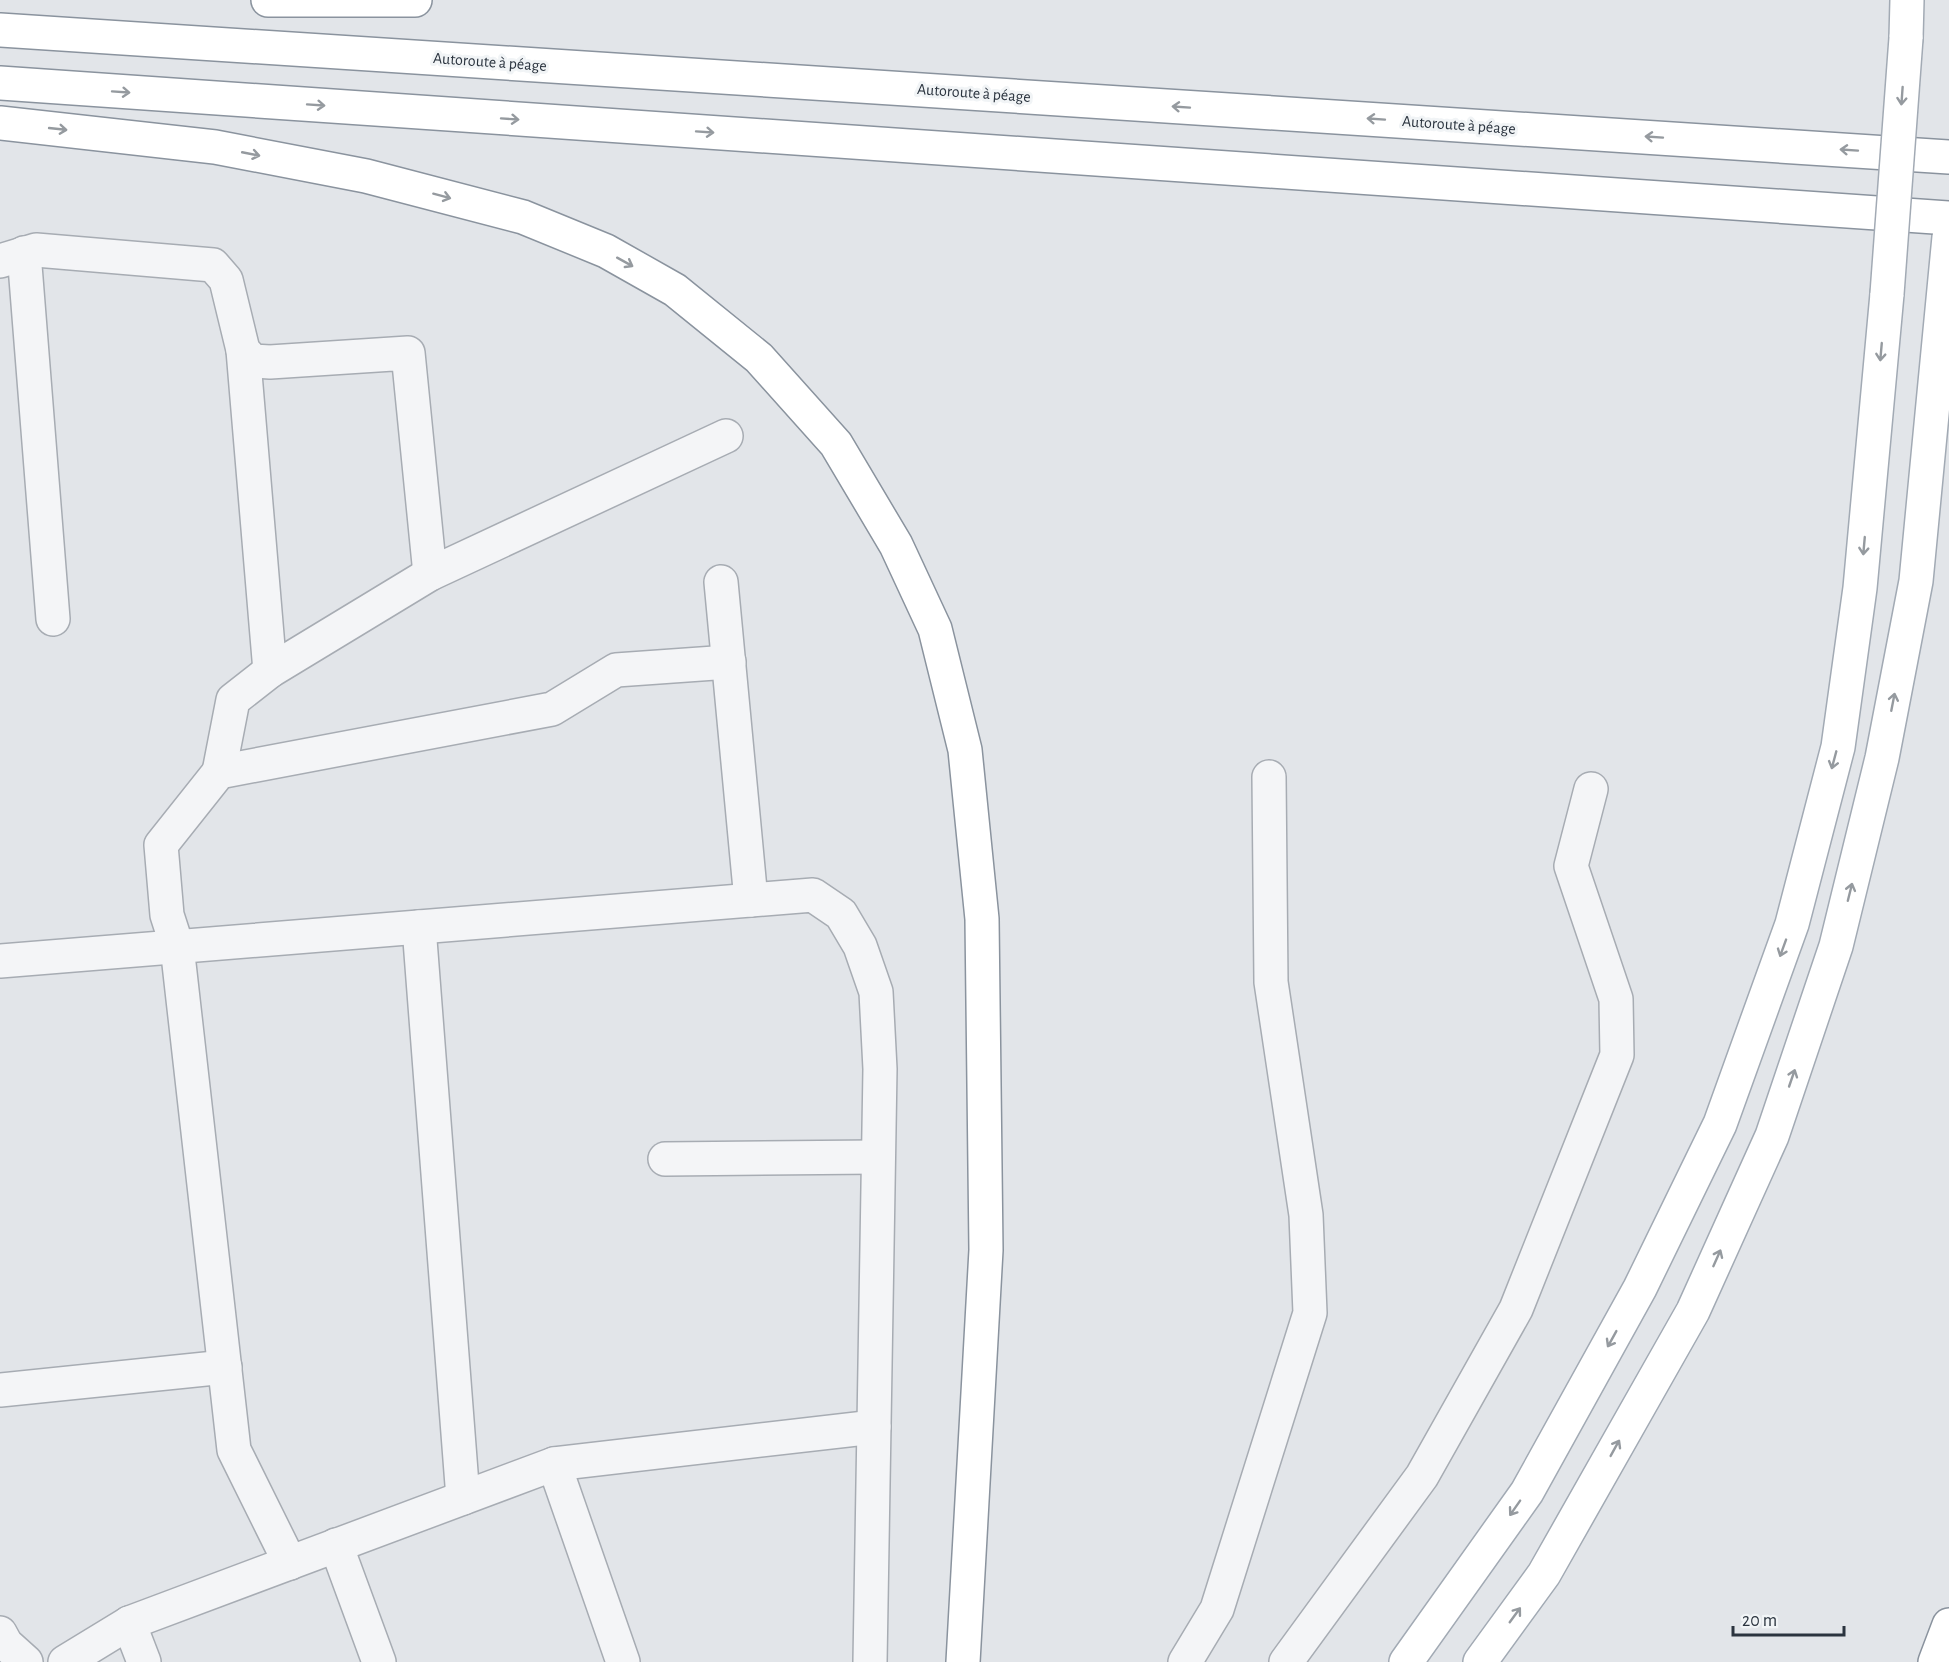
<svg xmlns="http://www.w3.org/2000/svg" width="1949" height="1662" font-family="'Alegreya Sans',sans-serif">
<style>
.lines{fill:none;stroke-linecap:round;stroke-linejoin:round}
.minor-casing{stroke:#a7acb3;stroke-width:36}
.major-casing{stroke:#a2aab4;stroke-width:36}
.highway-casing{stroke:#8a939e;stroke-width:36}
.minor{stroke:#f4f5f7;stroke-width:33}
.major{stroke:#fff;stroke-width:33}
.highway{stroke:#fff;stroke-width:33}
.major-bridge-casing{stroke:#a2aab4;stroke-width:36;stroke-linecap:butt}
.major-bridge{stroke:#fff;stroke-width:33}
.oneway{stroke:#959a9f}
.labels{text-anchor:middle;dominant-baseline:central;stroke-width:6;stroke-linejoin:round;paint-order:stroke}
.street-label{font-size:16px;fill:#2b343f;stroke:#f1f4f6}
</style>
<rect width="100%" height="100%" fill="#e2e5e9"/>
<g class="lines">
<defs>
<g id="minor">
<path d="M24,253L53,619"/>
<path d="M0,261L36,250L213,265L226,280L243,350L253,361L270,362L408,353L430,574"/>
<path d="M243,350L270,671"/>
<path d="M721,582L751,900"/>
<path d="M219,772L233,700L270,671L430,574L726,436"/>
<path d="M419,927L463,1498"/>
<path d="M0,961L813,895L841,914L860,946L876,992L880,1069L870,1662"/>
<path d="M665,1159L878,1157"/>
<path d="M0,1390L225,1367"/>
<path d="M554,1464L623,1662"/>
<path d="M336,1545L379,1662"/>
<path d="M290,1563L234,1450L177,946L167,915L161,845L219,772L552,709L616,670L729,662"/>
<path d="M129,1623L144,1662"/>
<path d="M0,1633L6,1644L26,1662"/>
<path d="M65,1662L129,1623L554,1464L874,1427"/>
<path d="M1185,1662L1217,1609L1310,1313L1306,1215L1271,982L1269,777"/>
<path d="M1286,1662L1422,1476L1516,1309L1617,1055L1616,999L1571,866L1591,789"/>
</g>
<g id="major">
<path d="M1906,38L1907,0"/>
<path d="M1406,1662L1527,1492L1640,1288L1720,1124L1792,924L1838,747L1860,588L1887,294"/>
<path d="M1480,1662L1544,1574L1693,1311L1772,1136L1836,946L1882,758L1916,581L1949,237"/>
</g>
<g id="highway">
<path d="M268,0H415"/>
<path d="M0,30L1949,157"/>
<path d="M0,83L1949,218"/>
<path d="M0,123L215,147L366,176L523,217L606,251L675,290L759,358L836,444L896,545L935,629L965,750L982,919L986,1250L963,1662"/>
<path d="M1935,1662L1949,1625"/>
</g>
</defs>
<use href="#minor" class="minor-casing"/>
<use href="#major" class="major-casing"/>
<use href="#highway" class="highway-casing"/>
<use href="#minor" class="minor"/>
<use href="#major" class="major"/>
<use href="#highway" class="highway"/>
<defs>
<path id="major-bridge" d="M1887,294L1906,38"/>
</defs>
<use href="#major-bridge" class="major-bridge-casing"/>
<use href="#major-bridge" class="major-bridge"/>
</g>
<defs><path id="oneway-shaft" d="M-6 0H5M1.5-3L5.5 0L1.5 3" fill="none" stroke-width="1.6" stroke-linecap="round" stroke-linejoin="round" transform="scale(1.5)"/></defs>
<g class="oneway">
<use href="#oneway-shaft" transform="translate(121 92) rotate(4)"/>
<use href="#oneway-shaft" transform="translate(1902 96) rotate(94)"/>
<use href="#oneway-shaft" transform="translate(316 105) rotate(4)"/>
<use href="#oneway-shaft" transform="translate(1181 107) rotate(-176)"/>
<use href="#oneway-shaft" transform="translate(510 119) rotate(4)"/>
<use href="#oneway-shaft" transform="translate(1376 119) rotate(-176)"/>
<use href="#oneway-shaft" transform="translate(58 129) rotate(6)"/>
<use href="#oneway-shaft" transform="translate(705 132) rotate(4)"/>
<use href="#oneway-shaft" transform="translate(1654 137) rotate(-176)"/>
<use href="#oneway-shaft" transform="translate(1849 150) rotate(-176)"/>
<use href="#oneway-shaft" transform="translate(251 154) rotate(11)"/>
<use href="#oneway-shaft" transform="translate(442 196) rotate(15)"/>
<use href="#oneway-shaft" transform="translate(625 262) rotate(29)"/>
<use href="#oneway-shaft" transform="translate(1881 352) rotate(95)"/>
<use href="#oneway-shaft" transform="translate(1864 546) rotate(95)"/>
<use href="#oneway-shaft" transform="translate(1893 702) rotate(-79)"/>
<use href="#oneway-shaft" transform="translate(1834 760) rotate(105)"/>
<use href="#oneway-shaft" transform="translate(1850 892) rotate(-76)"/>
<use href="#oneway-shaft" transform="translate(1783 948) rotate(110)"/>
<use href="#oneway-shaft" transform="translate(1792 1078) rotate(-71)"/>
<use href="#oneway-shaft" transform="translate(1717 1258) rotate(-66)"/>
<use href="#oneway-shaft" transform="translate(1612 1339) rotate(119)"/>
<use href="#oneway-shaft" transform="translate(1615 1448) rotate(-61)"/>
<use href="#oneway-shaft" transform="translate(1515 1508) rotate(125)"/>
<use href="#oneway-shaft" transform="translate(1515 1615) rotate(-54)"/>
</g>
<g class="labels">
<g class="street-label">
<text transform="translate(490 62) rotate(4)">Autoroute à péage</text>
<text transform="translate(974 93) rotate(4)">Autoroute à péage</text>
<text transform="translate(1459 125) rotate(4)">Autoroute à péage</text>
</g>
</g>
<path d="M1733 1626v9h111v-9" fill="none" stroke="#2b343f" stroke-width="3"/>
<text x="1742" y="1626" font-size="18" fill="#2b343f" stroke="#f1f4f6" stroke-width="4.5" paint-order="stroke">20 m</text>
</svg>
